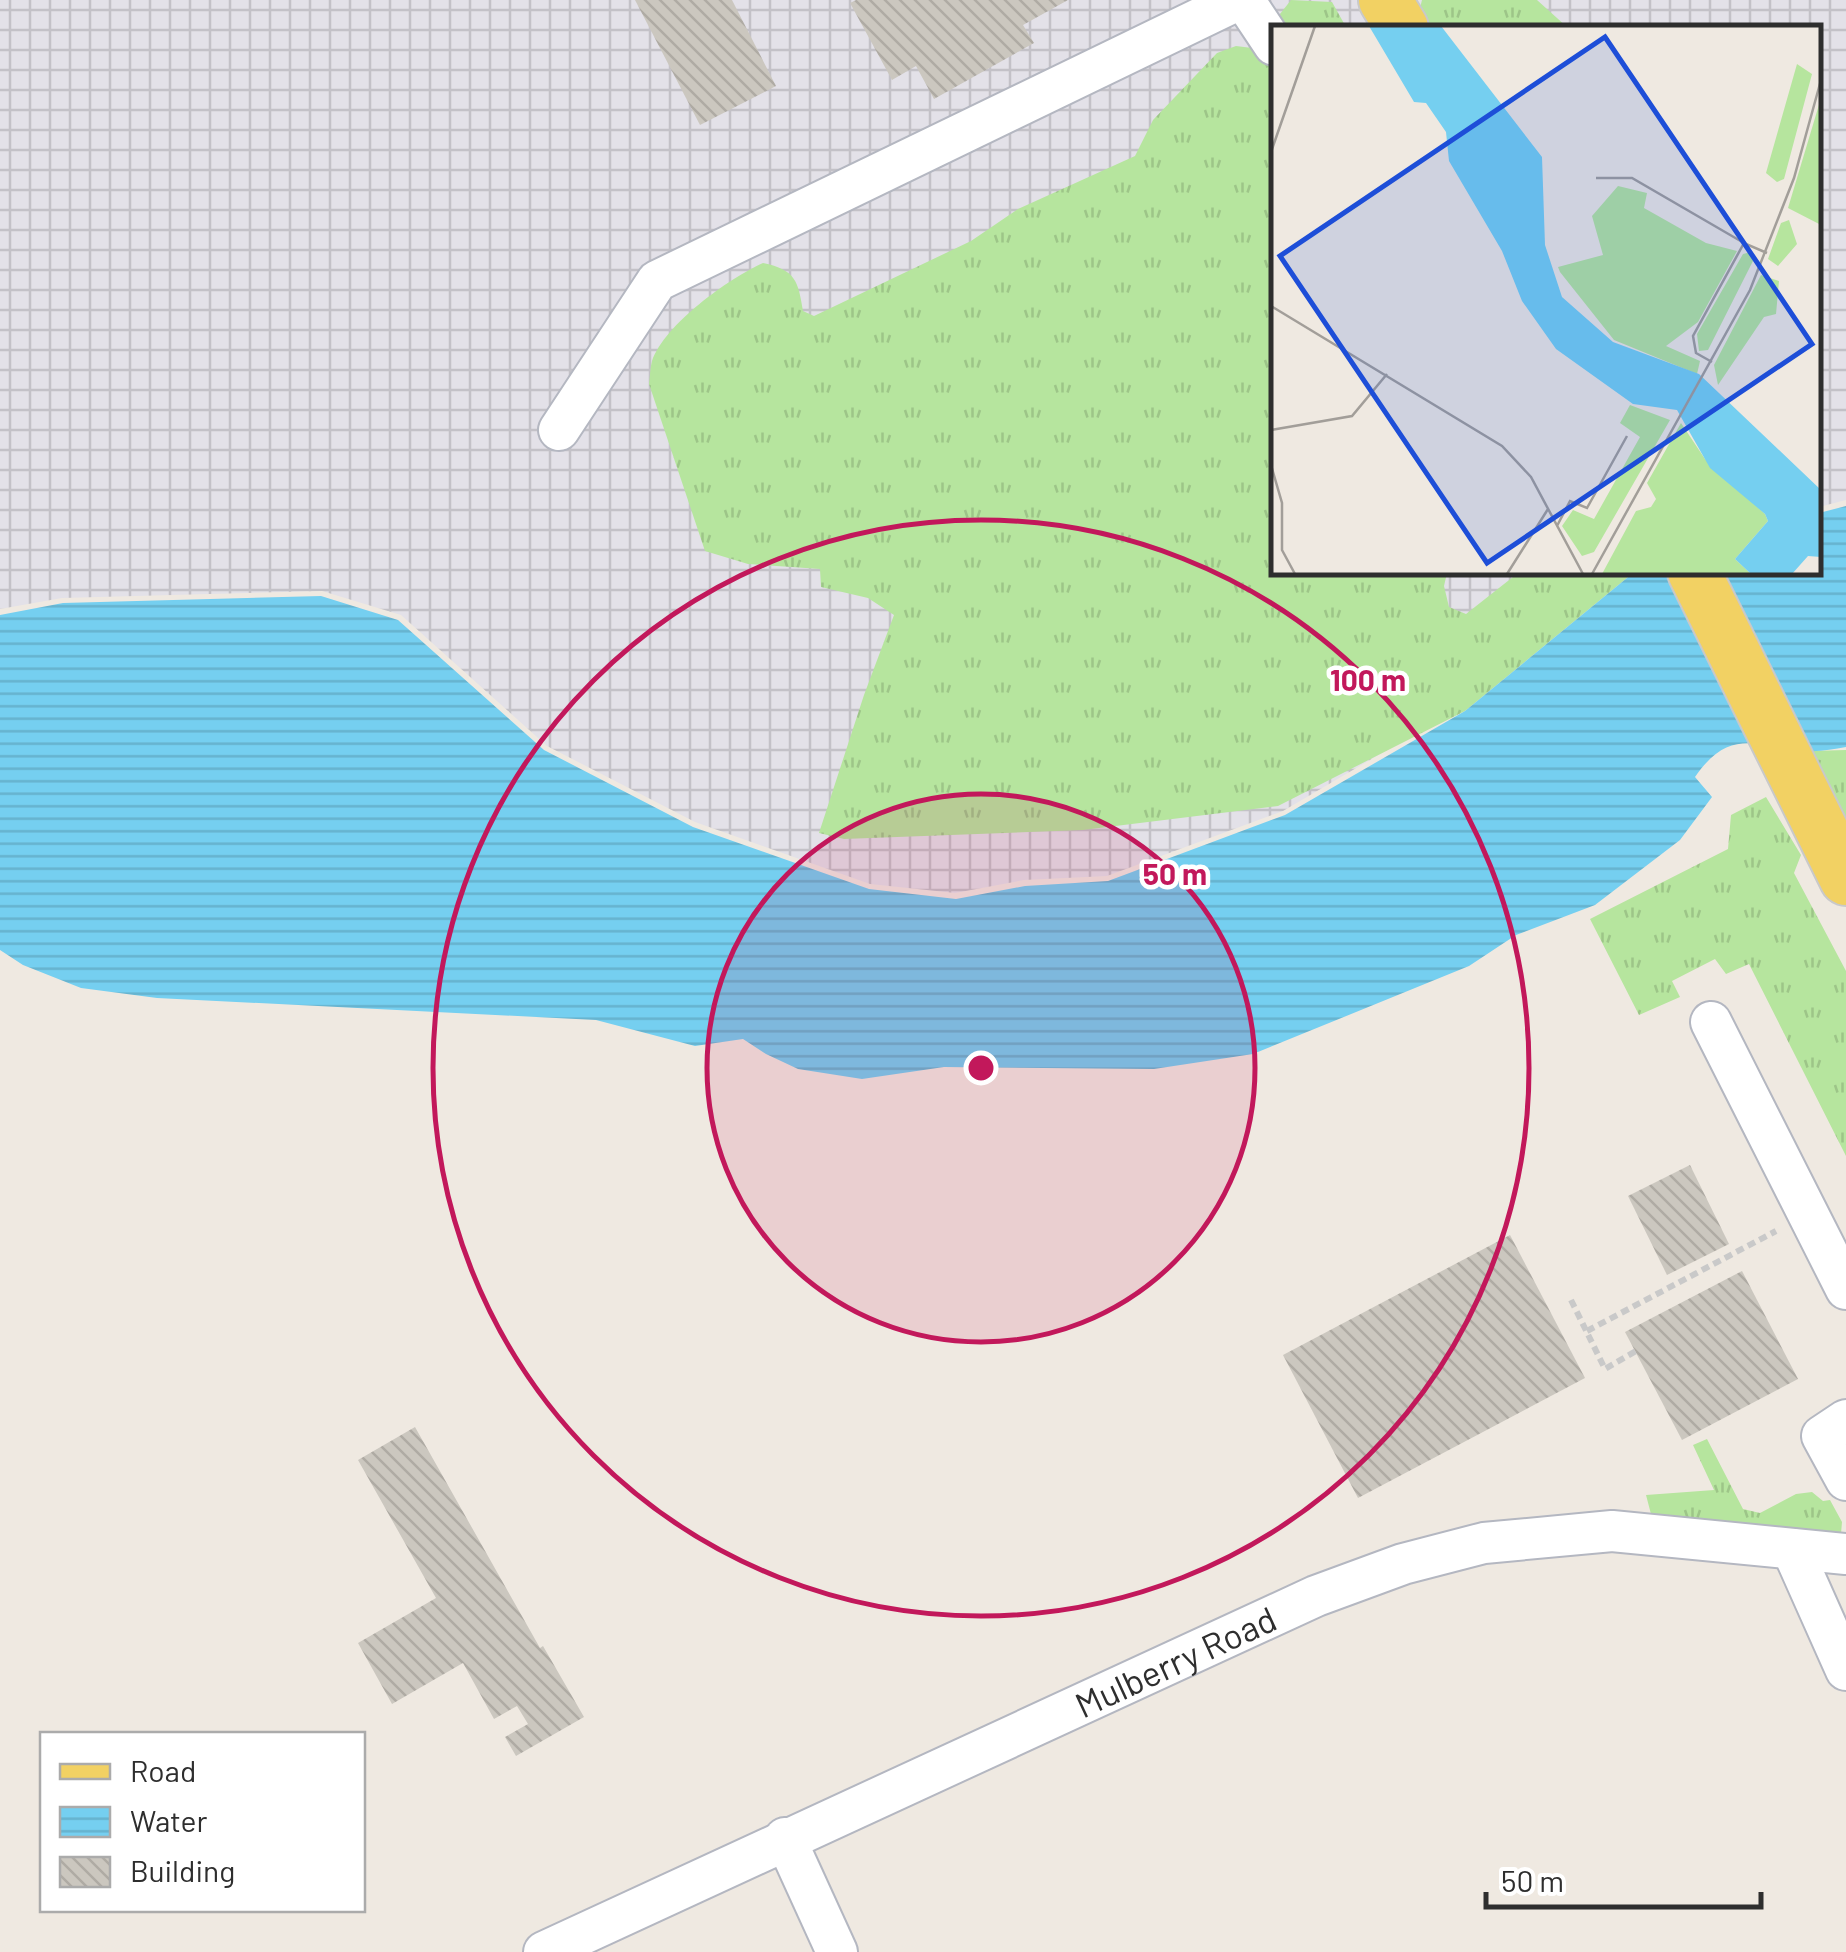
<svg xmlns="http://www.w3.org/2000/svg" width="1846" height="1952" font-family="Barlow,sans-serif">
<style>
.industrial{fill:url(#industrial-grid)}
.grass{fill:url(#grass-tufts)}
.water{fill:url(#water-rules)}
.building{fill:url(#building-back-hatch)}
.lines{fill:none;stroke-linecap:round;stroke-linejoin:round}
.minor-casing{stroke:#b4b7c1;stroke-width:44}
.major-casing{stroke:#c9c9c9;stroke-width:56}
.path{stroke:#c9c9c9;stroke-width:6;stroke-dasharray:8 5;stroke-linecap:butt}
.minor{stroke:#fff;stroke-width:40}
.major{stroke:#f2d163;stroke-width:52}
.ring{fill:none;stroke:#c2185b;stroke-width:5}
.labels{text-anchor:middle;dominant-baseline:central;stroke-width:9;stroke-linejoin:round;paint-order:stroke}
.street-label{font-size:35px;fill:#2e2e2e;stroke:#fff}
.inset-road{fill:none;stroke:#a29e99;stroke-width:2.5}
.view{fill:#1d4ed8;fill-opacity:0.15;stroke:#1d4ed8;stroke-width:5}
.inset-edge{fill:none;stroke:#2e2e2e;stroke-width:5}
.centre{fill:#c2185b;stroke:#fff;stroke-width:5}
.ring-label{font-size:30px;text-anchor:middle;font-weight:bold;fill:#c2185b;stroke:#fff;stroke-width:9;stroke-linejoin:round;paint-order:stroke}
</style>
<defs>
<pattern id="industrial-grid" width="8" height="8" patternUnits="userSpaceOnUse" patternTransform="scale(2.5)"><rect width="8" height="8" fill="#e3e1e8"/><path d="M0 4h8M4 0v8" fill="none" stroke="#c3c1c7"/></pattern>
<pattern id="grass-tufts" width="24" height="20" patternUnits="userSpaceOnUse" patternTransform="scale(2.5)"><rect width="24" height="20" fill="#b6e59e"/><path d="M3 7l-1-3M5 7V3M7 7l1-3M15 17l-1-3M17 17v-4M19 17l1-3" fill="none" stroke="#9dc588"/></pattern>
<pattern id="water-rules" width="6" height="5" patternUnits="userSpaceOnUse" patternTransform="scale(2.5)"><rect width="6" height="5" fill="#75cff0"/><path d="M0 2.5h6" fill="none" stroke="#66b2ce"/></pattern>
<pattern id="building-back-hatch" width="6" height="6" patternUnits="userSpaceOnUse" patternTransform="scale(2.5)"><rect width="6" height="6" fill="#cbc7bf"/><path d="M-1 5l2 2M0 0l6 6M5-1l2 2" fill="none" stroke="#afaba4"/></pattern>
</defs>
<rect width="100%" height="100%" fill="#efe9e1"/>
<path class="industrial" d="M0,0H1846V500L1819,507L1818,28H1274V572L1624,573L1462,706L1283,811L1107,876L1024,880L955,893L870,884L695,822L547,746L401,615L322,591L62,598L0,609Z"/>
<g class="grass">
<path d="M1291,0L1332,2L1346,27H1282L1280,14Z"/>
<path d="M1422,0H1537L1567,27H1421L1418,16Z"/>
<path d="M1236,46L1252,48L1274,69V572L1447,573L1444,586L1449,607L1466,614L1518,573H1633L1465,711L1278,806L1083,830L844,839L819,833L864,695L894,615L868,598L821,587L820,569L748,564L705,551L649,384C650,377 650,368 652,361C665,324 728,279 763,263C796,270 798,281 803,311L814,316L971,241L1018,209L1135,156L1153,120L1217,53Z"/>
<path d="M1846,750V840L1810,751Z"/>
<path d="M1766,797L1801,855L1794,873L1846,971V1156L1749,964L1726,974L1715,959L1672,981L1680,997L1639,1015L1590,919L1728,849L1731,815Z"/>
<path d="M1707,1439L1743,1509L1760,1513L1796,1494L1812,1492L1823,1501L1830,1500L1842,1522L1841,1534L1652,1518L1646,1495L1714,1490L1693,1445Z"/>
</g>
<path class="water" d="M1846,506V747C1833,749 1820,752 1807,751C1758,747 1730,726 1695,777L1712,797L1680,840L1595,905L1516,935L1469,966L1253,1054L1154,1069L944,1067L862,1079L798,1069L766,1054L743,1039L695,1046L596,1020L157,998L81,988L23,965L0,950V615L63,603L321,596L398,620L544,750L693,827L869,889L956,899L1025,886L1108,881L1285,815L1465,711L1633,573L1818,572L1819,513Z"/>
<g class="building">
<path d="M635,0H732L776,86L700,125Z"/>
<path d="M856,0H1068L1023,25L1034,43L934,99L916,66L892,80L850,3Z"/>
<path d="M1690,1165L1729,1244L1667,1275L1628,1196Z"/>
<path d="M1510,1235L1585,1378L1358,1498L1283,1355Z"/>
<path d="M1742,1271L1798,1379L1682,1440L1625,1332Z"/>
<path d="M415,1427L540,1648L543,1646L584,1717L516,1756L505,1737L528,1724L517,1706L494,1719L463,1663L392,1704L358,1643L436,1598L358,1460Z"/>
</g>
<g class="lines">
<defs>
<g id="minor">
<path d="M1244,0L1274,45"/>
<path d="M559,430L657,281L1238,0"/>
<path d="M1711,1022L1846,1289"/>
<path d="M1846,1420L1822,1436L1846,1480"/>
<path d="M1792,1549L1846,1670"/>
<path d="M785,1838L837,1952"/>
<path id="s1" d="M544,1952L1316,1596L1403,1564L1484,1543L1612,1531L1846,1554"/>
</g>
<g id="major">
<path d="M1385,0L1402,28"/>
<path d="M1694,572L1846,879"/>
</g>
</defs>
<use href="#minor" class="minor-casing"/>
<use href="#major" class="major-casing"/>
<g class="path">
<path d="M1571,1300L1605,1369L1636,1351"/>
<path d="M1587,1331L1776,1231"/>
</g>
<use href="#minor" class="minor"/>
<use href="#major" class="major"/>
</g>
<circle cx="981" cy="1068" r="274" fill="#c2185b" fill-opacity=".12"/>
<g class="ring">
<circle cx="981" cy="1068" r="274"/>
<circle cx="981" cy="1068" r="548"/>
</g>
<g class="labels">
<g class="street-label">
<text stroke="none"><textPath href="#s1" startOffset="695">Mulberry Road</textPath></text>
</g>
</g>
<g transform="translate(1271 25)">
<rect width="550" height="550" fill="#efe9e1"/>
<path d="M526,39L541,49L513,154L506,157L495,148ZM550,73V200L517,183ZM347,161L376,168L373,183L435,218L466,226L427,297L395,321L429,336L426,349L343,315L289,247L287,242L332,230L321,191ZM518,195L526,219L507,241L497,234L510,198ZM480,227L483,234L437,325L428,326L426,309L472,229ZM490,250L508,256L505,289L493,292L447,360L443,340ZM359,380L399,395L323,527L311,531L291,501L302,485L323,494L369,412L349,398ZM410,398L434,434L494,489L497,496L464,534L480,549H331L365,486L380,482L385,474L376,458Z" fill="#b6e59e"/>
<path d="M98,1H170L271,132L274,220L291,272L342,317L428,349L550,465V532L537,531L521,549H480L464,534L497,496L494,489L439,443L406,385L362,379L285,324L251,276L231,226L178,136L175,107L155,78L143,77Z" fill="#75cff0"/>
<path class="inset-road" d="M0,127L44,1M325,153H361L473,218M0,281L231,421L260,452L312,549M441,337L425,328L422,311L473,218L496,228M0,405L81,391L116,349M0,440L11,478V525L24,549M286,501L299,476L316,483L356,411M236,549L277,484M321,549L479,265L523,153L550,55"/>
<path class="view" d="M334,12L541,319L216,538L9,231Z"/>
<rect width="550" height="550" class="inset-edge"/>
</g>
<circle cx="981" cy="1068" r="15" class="centre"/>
<g class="ring-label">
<text x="1368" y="691">100 m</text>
<text x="1175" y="885">50 m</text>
</g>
<rect x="40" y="1732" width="325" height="180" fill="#ffffff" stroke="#ababab" stroke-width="2.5"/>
<rect x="60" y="1764" width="50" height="15" fill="#f2d163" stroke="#ababab" stroke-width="2.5"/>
<text x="130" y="1782" font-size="30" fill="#2e2e2e">Road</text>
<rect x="60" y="1807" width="50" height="30" fill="url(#water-rules)" stroke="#ababab" stroke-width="2.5"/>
<text x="130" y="1832" font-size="30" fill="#2e2e2e">Water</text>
<rect x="60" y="1857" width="50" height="30" fill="url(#building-back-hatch)" stroke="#ababab" stroke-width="2.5"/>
<text x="130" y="1882" font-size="30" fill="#2e2e2e">Building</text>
<path d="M1486 1892v15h275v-15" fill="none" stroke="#2e2e2e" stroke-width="5"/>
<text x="1501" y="1892" font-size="30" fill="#2e2e2e" stroke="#ffffff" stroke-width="8" paint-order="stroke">50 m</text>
</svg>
